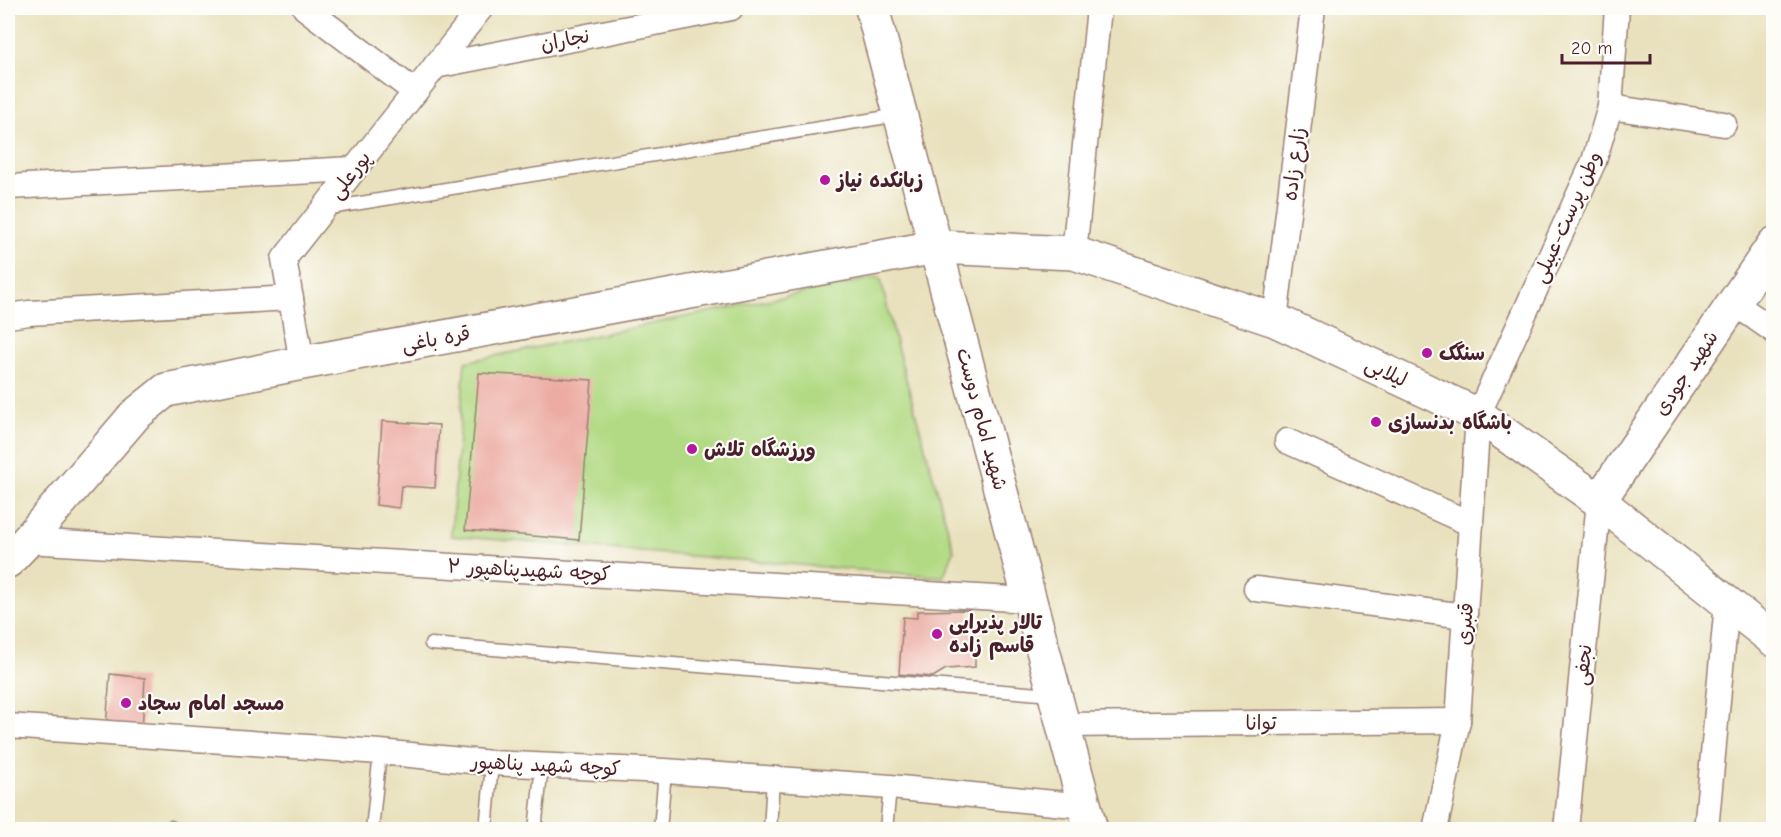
<svg xmlns="http://www.w3.org/2000/svg" width="1781" height="837" font-family="'Comic Neue','Playpen Sans Arabic',sans-serif">
<style>
.green{fill:#b2da84;stroke:#7e7c58;stroke-width:1.5}
.building{fill:#ecaca3}
.lines{fill:none;stroke-linecap:round;stroke-linejoin:round}
.lane-casing{stroke:#9a8074;stroke-width:15}
.street-casing{stroke:#9a8074;stroke-width:27}
.secondary-casing{stroke:#9a8074;stroke-width:36}
.primary-casing{stroke:#9a8074;stroke-width:36}
.lane{stroke:#fff;stroke-width:12}
.street{stroke:#fff;stroke-width:24}
.secondary{stroke:#fff;stroke-width:33}
.primary{stroke:#fff;stroke-width:33}
.poi-dot{fill:#b5179e;stroke:#fdfcf7;stroke-width:2}
.labels{text-anchor:middle;dominant-baseline:central;stroke-width:4.5;stroke-linejoin:round;paint-order:stroke}
.street-label{font-size:20px;fill:#4a1f2b;stroke:#fdfcf7}
.poi-label{font-size:20px;font-weight:bold;fill:#4a1f2b;stroke:#fdfcf7;text-anchor:start}
</style>
<rect width="100%" height="100%" fill="#fdfcf7"/>
<filter id="ink" filterUnits="userSpaceOnUse"><feTurbulence type="fractalNoise" baseFrequency=".0167" numOctaves="2"/><feDisplacementMap in="SourceGraphic" scale="12" xChannelSelector="R" yChannelSelector="G"/><feConvolveMatrix kernelMatrix="1 2 1 2 8 2 1 2 1" color-interpolation-filters="sRGB"/></filter>
<filter id="wash" filterUnits="userSpaceOnUse"><feTurbulence type="fractalNoise" baseFrequency=".008" numOctaves="4" result="noise"/><feDisplacementMap in="SourceGraphic" scale="24" xChannelSelector="R" yChannelSelector="G"/><feGaussianBlur stdDeviation="1.35" result="paint"/><feColorMatrix in="noise" values="0 0 0 0 0 0 0 0 0 0 0 0 0 0 0 0 0 1.4 0 .05"/><feComposite in="paint" operator="in"/></filter>
<g filter="url(#wash)">
<rect width="100%" height="100%" fill="#e9e1bd"/>
<path class="green" d="M880,277L897,347L954,551L943,577L451,536L465,362Z"/>
<g id="blocks">
<g class="building">
<path d="M479,373L592,380L579,540L465,530Z"/>
<path d="M382,421L439,425L435,488L401,486L399,508L376,505Z"/>
<path d="M969,610L975,649V667L946,669L933,677L899,674L903,617L917,618V611Z"/>
<path d="M110,674L145,678L142,732L106,728Z"/>
</g>
</g>
</g>
<g filter="url(#ink)">
<use href="#blocks" fill-opacity="0" stroke="#9a8074" stroke-width="1.5"/>
<g class="lines">
<defs>
<g id="lane">
<path d="M324,209L899,115"/>
<path d="M431,644L1052,695"/>
<path d="M171,830V827"/>
<path d="M372,830L380,752"/>
<path d="M486,830L492,763"/>
<path d="M535,830L542,765"/>
<path d="M660,830L665,771"/>
<path d="M770,830L773,779"/>
<path d="M886,830L890,787"/>
</g>
<g id="street">
<path d="M305,8L415,92"/>
<path d="M435,66L731,8"/>
<path d="M1610,107L1724,124"/>
<path d="M8,187L354,169"/>
<path d="M1074,253L1099,8"/>
<path d="M1734,303L1774,331"/>
<path d="M8,316L29,313L291,298"/>
<path d="M1275,320L1313,8"/>
<path d="M302,363L284,259L481,8"/>
<path d="M1287,441L1471,524"/>
<path d="M27,541L1030,600"/>
<path d="M1256,589L1465,616"/>
<path d="M1063,725L1458,721"/>
<path d="M8,726L380,752L492,763L665,771L890,787L1085,806"/>
<path d="M1435,830L1458,721L1478,415L1594,161L1610,107L1617,8"/>
<path d="M1566,830L1599,501"/>
<path d="M1706,830L1727,603"/>
</g>
<g id="secondary">
<path d="M1599,501L1774,244"/>
<path d="M8,561L27,541L135,415L166,390L302,363L936,247L1074,253L1275,320L1478,415L1599,501L1774,640"/>
</g>
<path id="primary" d="M872,8L1091,830"/>
</defs>
<use href="#lane" class="lane-casing"/>
<use href="#street" class="street-casing"/>
<use href="#secondary" class="secondary-casing"/>
<use href="#primary" class="primary-casing"/>
<use href="#lane" class="lane"/>
<use href="#street" class="street"/>
<use href="#secondary" class="secondary"/>
<use href="#primary" class="primary"/>
</g>
</g>
<g class="poi-dot">
<circle cx="825" cy="180" r="6"/>
<circle cx="1427" cy="353" r="6"/>
<circle cx="1376" cy="422" r="6"/>
<circle cx="692" cy="449" r="6"/>
<circle cx="937" cy="634" r="6"/>
<circle cx="126" cy="703" r="6"/>
</g>
<g class="labels">
<g class="street-label">
<text transform="translate(565 40) rotate(-11)">نجاران</text>
<text transform="translate(1294 164) rotate(-83)">زارع زاده</text>
<text transform="translate(350 175) rotate(-52)">پورعلی</text>
<text transform="translate(1567 217) rotate(-66)">وطن پرست-عبیلی</text>
<text transform="translate(436 339) rotate(-10)">قره باغی</text>
<text transform="translate(1386 372) rotate(25)">لیلابی</text>
<text transform="translate(1686 373) rotate(-56)">شهید جودی</text>
<text transform="translate(982 419) rotate(75)">شهید امام دوست</text>
<text transform="translate(529 570) rotate(3)">۲ کوچه شهیدپناهپور</text>
<text transform="translate(1465 624) rotate(-86)">قنبری</text>
<text transform="translate(1583 665) rotate(-84)">نجفی</text>
<text transform="translate(1261 723) rotate(-1)">توانا</text>
<text transform="translate(546 765) rotate(3)">کوچه شهید پناهپور</text>
</g>
<g class="poi-label">
<text x="837" y="180">زبانکده نیاز</text>
<text x="1439" y="353">سنگک</text>
<text x="1388" y="422">باشگاه بدنسازی</text>
<text x="704" y="449">ورزشگاه تلاش</text>
<text x="949" y="622">تالار پذیرایی<tspan x="949" dy="23">قاسم زاده</tspan></text>
<text x="138" y="703">مسجد امام سجاد</text>
</g>
</g>
<rect width="1781" height="837" fill="none" stroke="#fdfcf7" stroke-width="30"/>
<path d="M1562 54v9h88v-9" fill="none" stroke="#4a1f2b" stroke-width="3"/>
<text x="1571" y="54" font-size="18" fill="#4a1f2b" stroke="#fdfcf7" stroke-width="4.5" paint-order="stroke">20 m</text>
</svg>
